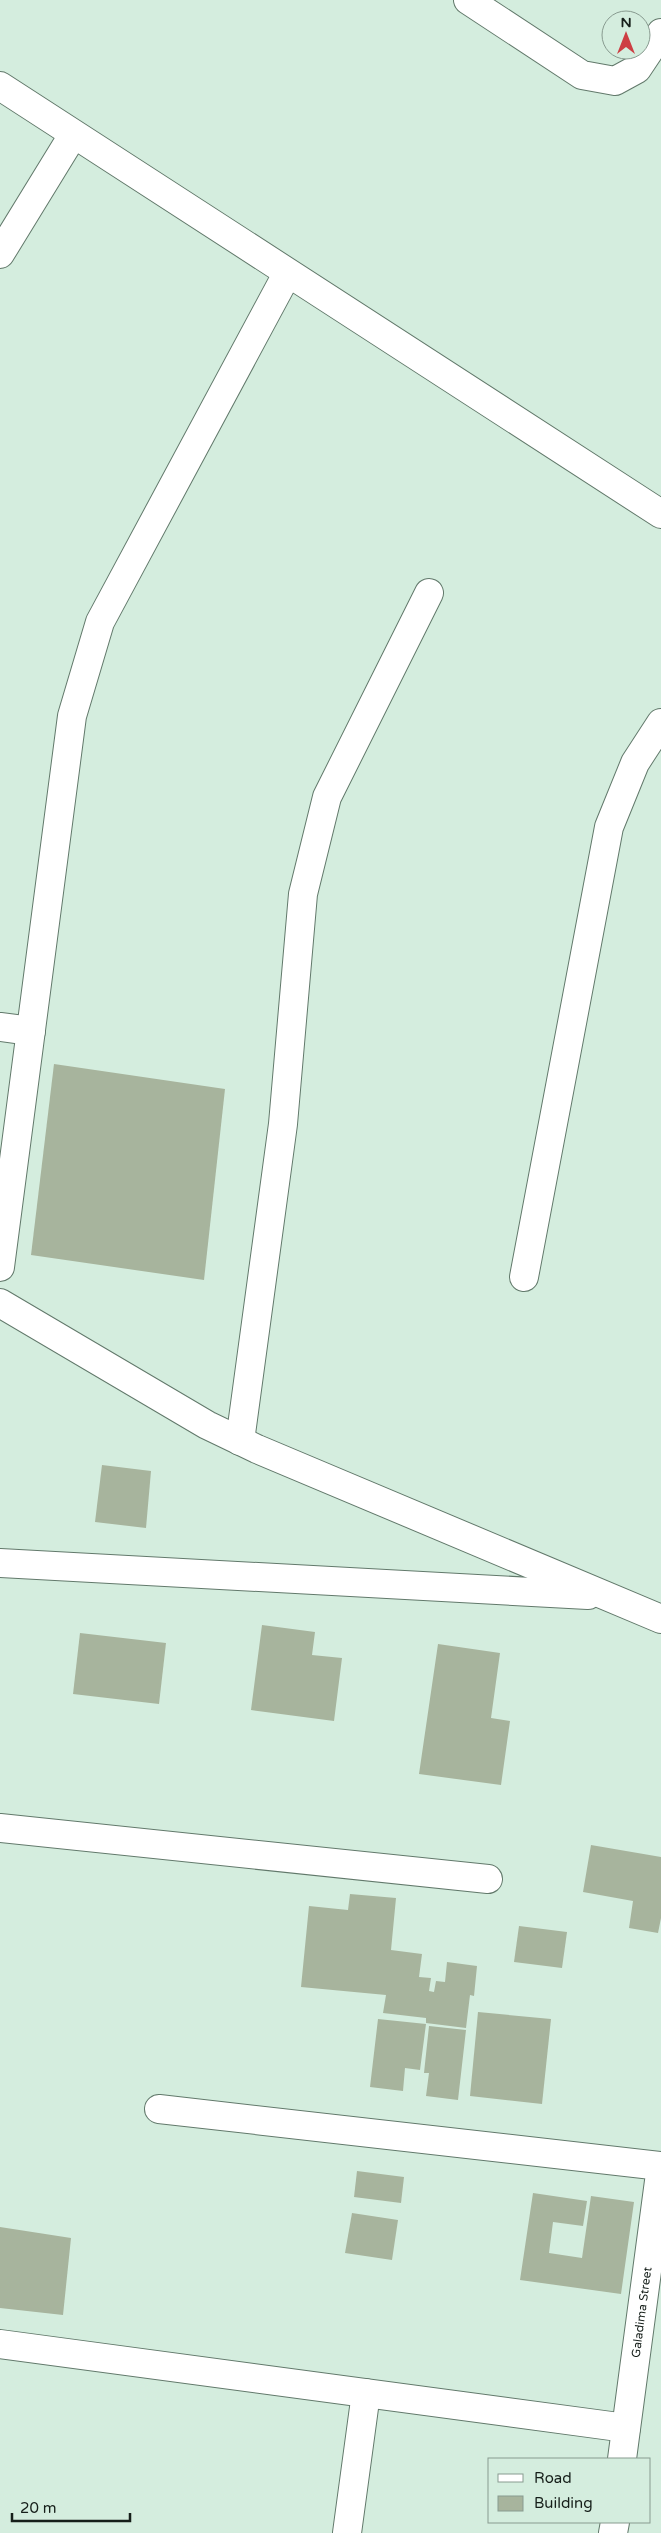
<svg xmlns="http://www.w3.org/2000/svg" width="661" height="2533" font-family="'Varela Round',sans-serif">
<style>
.building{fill:#a7b49d}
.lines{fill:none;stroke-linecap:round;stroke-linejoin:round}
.street-casing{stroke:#62796b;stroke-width:30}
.secondary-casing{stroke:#62796b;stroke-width:30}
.street{stroke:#fff;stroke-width:28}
.secondary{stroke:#fff;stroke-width:28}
.labels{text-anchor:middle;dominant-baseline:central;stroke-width:4;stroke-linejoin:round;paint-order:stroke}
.street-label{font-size:12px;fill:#161f1a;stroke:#d4edde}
</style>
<rect width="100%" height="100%" fill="#d4edde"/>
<g class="building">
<path d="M54,1064L225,1089L204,1280L31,1255Z"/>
<path d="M102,1465L151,1471L146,1528L95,1522Z"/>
<path d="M262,1625L315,1632L312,1655L342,1658L334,1721L251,1710Z"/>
<path d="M80,1633L166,1643L159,1704L73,1694Z"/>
<path d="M438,1644L500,1653L491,1718L510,1721L501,1785L419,1774Z"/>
<path d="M591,1845L661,1857V1918L658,1933L629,1928L633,1901L583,1892Z"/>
<path d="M350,1894L396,1898L391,1950L422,1954L419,1977L431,1978L429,1991L434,1992L436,1981L445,1982L447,1962L477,1966L474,1996L470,1995L466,2028L426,2023V2018L383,2013L386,1995L301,1987L309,1906L348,1910Z"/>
<path d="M519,1926L567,1932L562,1968L514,1962Z"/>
<path d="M478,2012L551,2019L542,2104L470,2096Z"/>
<path d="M378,2019L426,2024L420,2070L405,2068L403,2091L370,2087Z"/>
<path d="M429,2026L466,2030L458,2100L426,2096L429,2073H424Z"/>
<path d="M357,2171L404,2177L401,2203L354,2197Z"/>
<path d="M533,2193L587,2201L583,2226L553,2222L549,2253L582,2258L591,2196L634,2202L621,2294L520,2280Z"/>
<path d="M352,2213L398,2220L392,2260L345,2253Z"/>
<path d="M0,2227L71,2238L63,2315L0,2308Z"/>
</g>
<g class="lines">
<defs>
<g id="street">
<path d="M468,0L582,75L615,81L637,69L661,33"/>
<path d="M0,254L73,135"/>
<path d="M0,1027L31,1031"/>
<path d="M0,1267L72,716L100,622L287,274"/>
<path d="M524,1277L609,827L635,763L661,723"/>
<path d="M0,1303L207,1425L257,1449L661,1619"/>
<path d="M240,1441L283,1124L303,894L327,797L429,593"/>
<path d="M0,1563L588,1595"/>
<path d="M0,1828L488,1879"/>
<path d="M159,2109L661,2166"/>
<path d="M0,2344L626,2428"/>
<path id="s1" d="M622,2459L661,2166"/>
<path d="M347,2533L366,2393"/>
<path d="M613,2533L615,2522"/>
</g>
<path id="secondary" d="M0,86L661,514"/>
</defs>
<use href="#street" class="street-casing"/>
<use href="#secondary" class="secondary-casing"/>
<use href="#street" class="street"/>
<use href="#secondary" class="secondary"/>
</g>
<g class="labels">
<g class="street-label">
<text stroke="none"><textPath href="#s1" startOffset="148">Galadima Street</textPath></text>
</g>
</g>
<rect x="488" y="2458" width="162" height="65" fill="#d4edde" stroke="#889b90"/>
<rect x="498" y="2474" width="25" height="8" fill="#ffffff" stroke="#889b90"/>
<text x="534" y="2483" font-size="15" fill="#161f1a">Road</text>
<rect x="498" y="2496" width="25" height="15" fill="#a7b49d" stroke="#889b90"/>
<text x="534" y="2508" font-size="15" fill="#161f1a">Building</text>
<g transform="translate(626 35)"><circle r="24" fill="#d4edde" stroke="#889b90"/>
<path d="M0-4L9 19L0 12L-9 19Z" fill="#cd3e43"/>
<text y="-8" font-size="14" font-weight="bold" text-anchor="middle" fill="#161f1a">N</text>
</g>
<path d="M12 2513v8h118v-8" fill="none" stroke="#161f1a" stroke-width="2.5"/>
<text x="20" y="2513" font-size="15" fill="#161f1a" stroke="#d4edde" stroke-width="4" paint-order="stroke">20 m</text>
</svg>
